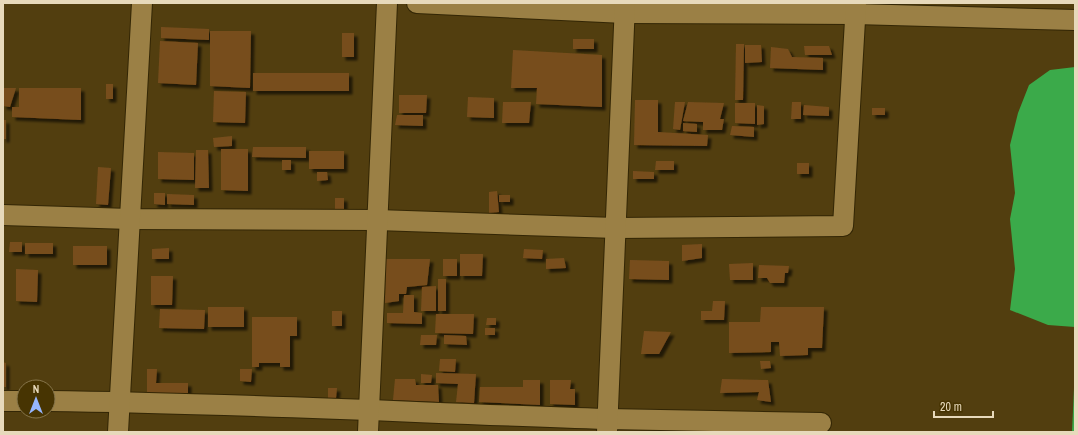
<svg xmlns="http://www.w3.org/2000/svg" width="1078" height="435" font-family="'Archivo Narrow',sans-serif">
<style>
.water{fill:#3baa4a}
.building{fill:#774d1d;filter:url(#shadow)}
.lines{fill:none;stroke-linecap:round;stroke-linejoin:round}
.street-casing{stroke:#332605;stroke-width:22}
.street{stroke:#9b8045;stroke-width:20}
</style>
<defs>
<filter id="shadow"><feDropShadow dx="3.5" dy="3.5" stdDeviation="1" flood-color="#0009"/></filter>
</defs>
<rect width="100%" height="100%" fill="#523e0f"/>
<g class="water">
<path d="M1075,67V327L1048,325L1010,310L1015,269L1010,219L1015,193L1010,145L1018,113L1029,85L1050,70Z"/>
<path d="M1075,366V432H1072Z"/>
</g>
<g class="building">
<path d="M161,27L209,29V40L161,38Z"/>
<path d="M210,31H251L250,88L210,86Z"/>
<rect x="342" y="33" width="12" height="24"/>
<rect x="573" y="39" width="21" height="10"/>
<path d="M160,41L198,43L196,85L158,83Z"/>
<path d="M736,44H744L743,100H735Z"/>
<path d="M745,45H761L762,62L745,63Z"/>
<path d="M804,46H829L832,55H805Z"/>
<path d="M771,47L788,49L792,57L823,58V70L770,68Z"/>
<path d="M513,50L602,55V107L536,104L537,88H511Z"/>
<rect x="253" y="73" width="96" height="18"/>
<rect x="106" y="84" width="7" height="15"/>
<path d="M3,88H16L10,107L3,106Z"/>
<path d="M19,88H81V120L12,117V107H19Z"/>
<path d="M214,91L246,92L245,123L213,122Z"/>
<path d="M399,95H427L426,113H399Z"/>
<path d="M468,97L494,98V118L467,117Z"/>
<path d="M635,100H658V132L708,135L707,146L634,145Z"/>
<path d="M503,102H531L529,123H502Z"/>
<path d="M675,102H685L680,130L673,129Z"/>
<path d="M688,102L724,103L720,119H724L722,130H703V122L683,121Z"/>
<path d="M792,102H801V119H791Z"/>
<path d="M735,103H755V124L735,123Z"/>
<path d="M757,105L764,106V124L757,125Z"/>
<path d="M804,105L829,107V116L803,115Z"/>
<rect x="872" y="108" width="13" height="7"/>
<path d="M397,115H423V126L395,125Z"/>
<rect x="3" y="120" width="3" height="19"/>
<path d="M683,123L697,124V132L683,131Z"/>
<path d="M732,126L754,127V137L730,135Z"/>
<path d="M232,136V146L214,147L213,138Z"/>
<path d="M253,147H306V158L252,157Z"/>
<path d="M221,149H248V191L221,190Z"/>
<path d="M196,150H208L209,188H195Z"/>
<rect x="309" y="151" width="35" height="18"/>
<path d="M158,152L194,153V180L158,179Z"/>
<rect x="282" y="160" width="9" height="10"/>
<path d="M656,161H674V170H655Z"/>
<rect x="797" y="163" width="12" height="11"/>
<path d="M98,167L111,168L108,205L96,204Z"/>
<path d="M633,171L654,172V179H633Z"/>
<path d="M317,172H327L328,180L317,181Z"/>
<path d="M497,191L499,212L489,213V192Z"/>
<path d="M154,193H165V205L154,204Z"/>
<path d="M167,194L194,195V205L167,204Z"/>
<rect x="499" y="195" width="11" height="7"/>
<rect x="335" y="198" width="9" height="11"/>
<path d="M10,242H22V252H9Z"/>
<rect x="25" y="243" width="28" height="11"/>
<path d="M702,244V258L682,261V245Z"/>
<rect x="73" y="246" width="34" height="19"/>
<path d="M169,248V259H152V249Z"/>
<path d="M524,249L543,250L542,259L523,258Z"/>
<path d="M460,254H483L482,276H460Z"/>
<path d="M564,258L566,268L546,269V259Z"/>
<path d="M386,259H430L427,285L407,287L406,294H399V301L385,303Z"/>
<rect x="443" y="259" width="14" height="17"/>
<path d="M630,260L669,261V280L629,279Z"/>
<path d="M753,263V280H730L729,264Z"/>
<path d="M759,265L789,266L788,273H785L784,283H770L767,278H758Z"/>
<path d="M16,269L38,270L37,302L16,301Z"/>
<path d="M151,276H173L172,305H151Z"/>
<rect x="438" y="279" width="8" height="32"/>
<path d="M436,286V311H421L422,287Z"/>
<path d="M404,295H414V312L422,313V324L387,323V313H403Z"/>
<path d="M713,301H725L724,320H701V311H712Z"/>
<rect x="208" y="307" width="36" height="20"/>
<path d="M761,307H824L822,348H808V355L780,356L779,342H771V352L729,353V322H760Z"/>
<path d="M160,309L205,310L204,329L159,328Z"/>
<rect x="332" y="311" width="10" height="15"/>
<path d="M436,314H474L473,334L435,333Z"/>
<path d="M252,317H297V336H290V367H280V363H259V367H252Z"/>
<path d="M487,318H496V325H486Z"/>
<rect x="485" y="328" width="10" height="7"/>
<path d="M644,331L671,332L659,354H641Z"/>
<path d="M421,335H437L436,345H420Z"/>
<path d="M444,335L466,336L467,345L444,344Z"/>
<path d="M440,359H456L455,372L439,371Z"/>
<path d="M760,361H770L771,368L761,369Z"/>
<path d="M3,362L6,363V387H3Z"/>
<path d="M147,369H157L156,383H188V393H147Z"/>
<path d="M240,369H252L251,382L240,381Z"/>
<path d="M436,373L476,374L474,403L456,402L458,384L436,383Z"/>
<path d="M421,374L432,375L431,383H421Z"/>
<path d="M395,379H415L416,385H438L439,402L393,400Z"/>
<path d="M722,379L768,380L771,402L757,400L759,392L720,393Z"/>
<path d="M523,380H540V405L479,402L480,387H523Z"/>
<path d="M550,380H571L570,389H575V405L550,404Z"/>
<path d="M328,388H337L336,398H328Z"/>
</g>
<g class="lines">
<defs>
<g id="street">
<path d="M417,3L625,13L855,14L1075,20"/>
<path d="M3,215L130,219L377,220L616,228L843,226L856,3"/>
<path d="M3,401H24"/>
<path d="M48,401C235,403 421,413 607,419C678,421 750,421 821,423"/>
<path d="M118,432L142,3"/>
<path d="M368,432L387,3"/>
<path d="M607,432L625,3"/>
</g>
</defs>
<use href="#street" class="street-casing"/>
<use href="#street" class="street"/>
</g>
<rect width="1078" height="435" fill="none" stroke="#e7d9bb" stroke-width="8"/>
<g transform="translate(36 399)"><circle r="19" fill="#473402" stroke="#87764c"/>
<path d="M0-3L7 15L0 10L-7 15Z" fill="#96b6fd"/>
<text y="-6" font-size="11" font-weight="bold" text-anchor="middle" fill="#e7d9bb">N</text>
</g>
<path d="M934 411v6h59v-6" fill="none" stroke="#e7d9bb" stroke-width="2"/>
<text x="940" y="411" font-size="12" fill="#e7d9bb" stroke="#473402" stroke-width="3" paint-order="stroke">20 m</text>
</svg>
